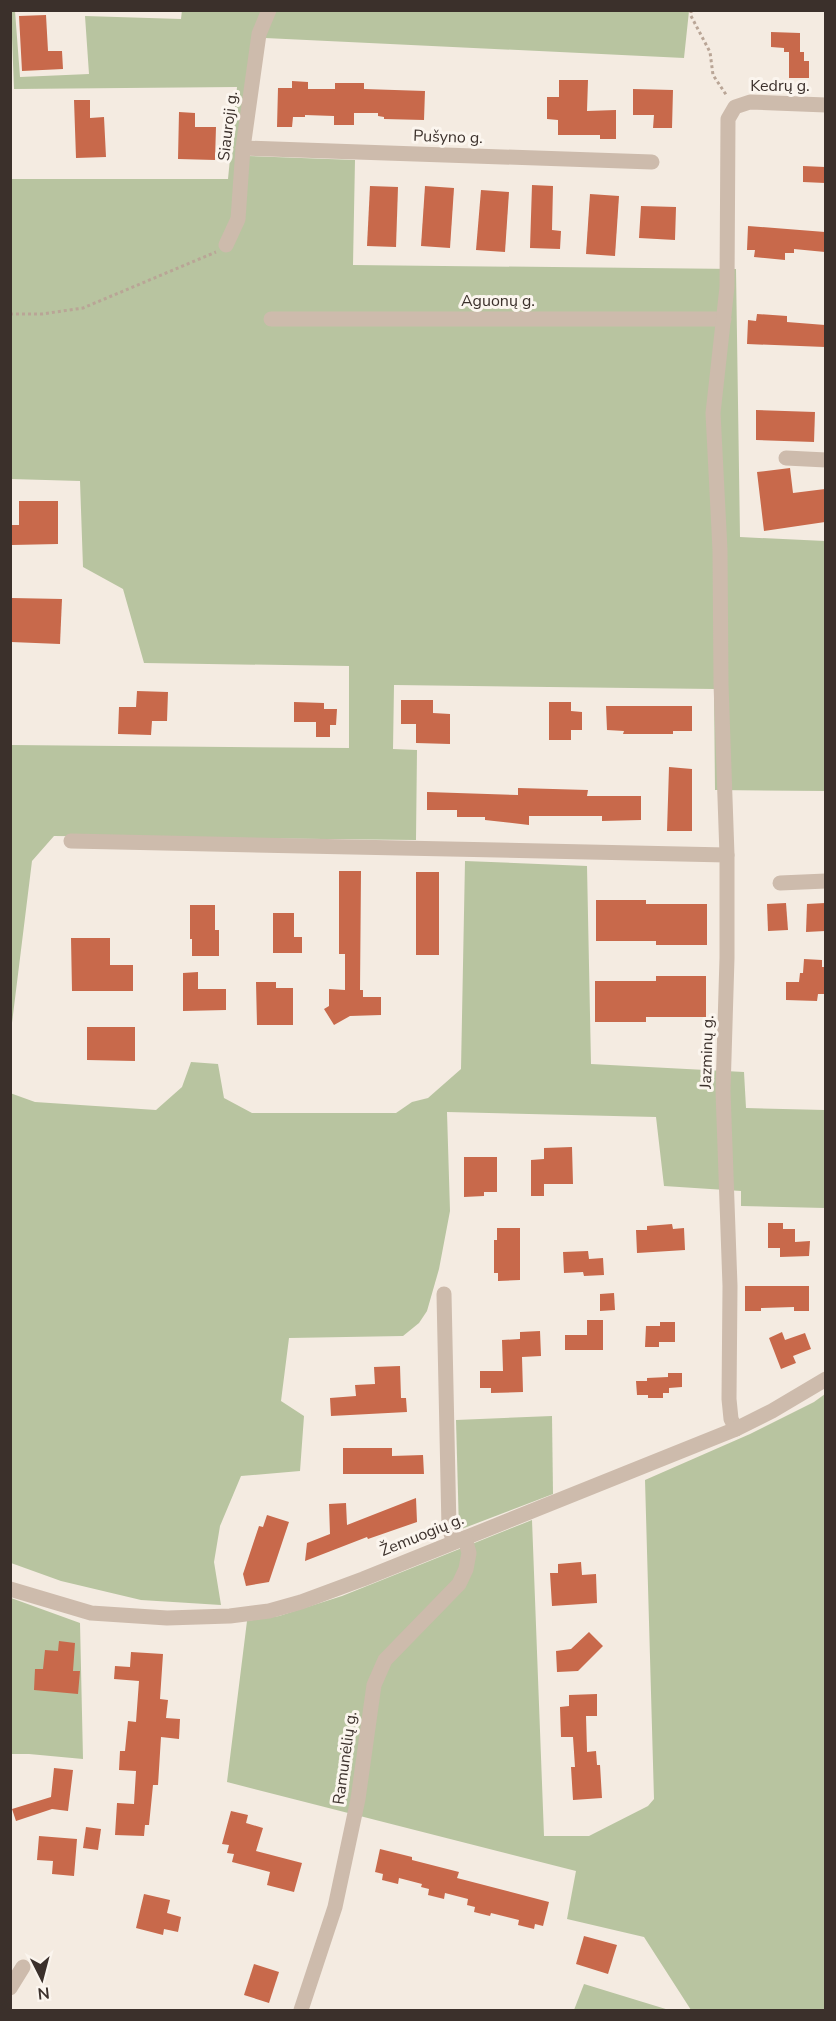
<svg xmlns="http://www.w3.org/2000/svg" width="836" height="2021" font-family="'Nunito Sans',sans-serif">
<style>
.green{fill:#b8c4a0}
.building{fill:#c8694b}
.lines{fill:none;stroke-linecap:round;stroke-linejoin:round}
.path{stroke:#b9a596;stroke-width:3;stroke-dasharray:3 3;stroke-linecap:butt}
.minor{stroke:#cdbbac;stroke-width:15}
.labels{text-anchor:middle;dominant-baseline:central;stroke-width:6;stroke-linejoin:round;paint-order:stroke}
.street-label{font-size:16px;fill:#3b302b;stroke:#fbf5ee}
</style>
<rect width="100%" height="100%" fill="#f4ebe1"/>
<g class="green">
<path d="M182,10L689,11L684,58L265,38L248,156L355,160L353,265L736,269L740,537L825,541V791L715,790L714,689L394,685L393,749L417,750L416,840L54,836L32,861L11,1031V745L349,748V666L144,663L123,589L83,567L80,481L11,479V179H228L237,87L14,89L11,11H15L20,77L89,74L85,16L181,19Z"/>
<path d="M465,861L587,866L591,1064L744,1072L746,1108L825,1110V1208L741,1206V1191L664,1186L656,1117L447,1112L450,1211L439,1269L427,1311L419,1323L403,1336L289,1338L281,1401L304,1416L300,1471L241,1476L220,1526L214,1562L221,1605L141,1600L61,1581L11,1563L10,1093L35,1102L156,1110L182,1087L191,1062L218,1064L224,1098L252,1113H396L412,1102L428,1098L461,1069Z"/>
<path d="M825,1394V2010H691L644,1937L567,1919L576,1871L227,1782L247,1621L279,1616L342,1596L532,1520L544,1836H589L648,1806L654,1799L645,1480L750,1434L814,1402Z"/>
<path d="M552,1416L553,1494L459,1530L456,1420Z"/>
<path d="M11,1598L80,1623L83,1759L29,1754H11Z"/>
<path d="M584,1984L669,2010H574Z"/>
</g>
<g class="building">
<path d="M46,15L48,51H62L63,69L22,71L19,16Z"/>
<path d="M771,32L800,33V52H804V61H809V78H789V52H784V48L771,47Z"/>
<path d="M559,80H588L587,111L616,110V139H600V135H558V120L547,119V97H559Z"/>
<path d="M292,81L308,82V89H335V83H364V89L425,91L424,120L384,119V117L378,116V113H354V125H334V116L305,115V117H293L292,127H277L278,88H292Z"/>
<path d="M633,89L673,90L672,128H653L654,115H633Z"/>
<path d="M74,100H90V118L104,117L106,157L76,158Z"/>
<path d="M179,112L195,113V127H216L215,160L178,159Z"/>
<path d="M803,166L825,167V183L803,182Z"/>
<path d="M532,185L553,186L552,230L561,231L560,249L530,248Z"/>
<path d="M370,186L398,187L396,247L367,246Z"/>
<path d="M425,186L454,188L450,248L421,246Z"/>
<path d="M481,190L509,192L505,252L476,250Z"/>
<path d="M590,194L619,196L615,256L586,254Z"/>
<path d="M641,206L676,207L675,240L639,238Z"/>
<path d="M748,226L825,232V252L794,249V253H785V260L754,257L755,250H747Z"/>
<path d="M757,314L787,316V322L825,325V347L747,344L748,320L756,321Z"/>
<path d="M756,410L815,412L814,442L756,440Z"/>
<path d="M790,468L793,493L825,489V522L764,531L757,472Z"/>
<path d="M19,501H58V544L12,545V525H19Z"/>
<path d="M12,598L62,599L60,644L11,642Z"/>
<path d="M137,691L168,692L167,721H152L151,735L118,734L119,707H136Z"/>
<path d="M401,700H433V713L450,714V744L416,743V724H401Z"/>
<path d="M294,702L324,703V709H337L336,725H330V737H316V722H294Z"/>
<path d="M549,702H571V711L582,712V730H571V740H549Z"/>
<path d="M606,706H692V731H673V734H623L624,731L607,730Z"/>
<path d="M669,767L692,769V831H667Z"/>
<path d="M518,788L588,790L587,796H641V820L602,821V816H529V825L485,820V817H457V810H427V792L518,795Z"/>
<path d="M339,871H361L360,990H363V997H381V1015L350,1016L334,1025L324,1009L329,1006V989L345,990V954H339Z"/>
<rect x="416" y="872" width="23" height="83"/>
<path d="M596,900H646V904H707V945H656V941H596Z"/>
<path d="M786,903L788,930L768,931L767,904Z"/>
<path d="M825,903V931L806,932L807,904Z"/>
<path d="M190,905H215V930H219V956H192V939H190Z"/>
<path d="M273,913H294V937H302V953H273Z"/>
<path d="M71,938H110V965H133V991H72Z"/>
<path d="M804,959L822,960V967H825V994H818L817,1001L786,1000V982H799L800,973H803Z"/>
<path d="M198,972V989H226V1010L183,1011V973Z"/>
<path d="M656,976H706V1017H646V1022H595V981H656Z"/>
<path d="M256,982H276V988H293V1025H257Z"/>
<path d="M87,1027H135V1061L87,1060Z"/>
<path d="M572,1147L573,1184H544V1196H531V1160L544,1159V1148Z"/>
<path d="M464,1157H497V1192H484V1196L464,1197Z"/>
<path d="M768,1223H783V1229H795V1242L810,1241L809,1256L780,1257V1248H768Z"/>
<path d="M672,1224L673,1229L684,1228L685,1250L637,1253L636,1230H647V1226Z"/>
<path d="M497,1228H520V1280L498,1281V1273H494V1240H497Z"/>
<path d="M588,1251L589,1259L603,1258L604,1275L584,1276L583,1272L564,1273L563,1252Z"/>
<path d="M745,1286H809V1311H794V1307L761,1308V1311H745Z"/>
<path d="M614,1293L615,1310L600,1311V1294Z"/>
<path d="M587,1320H603V1350H565V1335H587Z"/>
<path d="M660,1322H675V1342H659V1347H645L646,1326H660Z"/>
<path d="M540,1331L541,1356L522,1357L523,1392L491,1393V1388H480V1371H503L502,1340L520,1339V1332Z"/>
<path d="M782,1332L785,1340L805,1333L811,1349L793,1356L796,1363L781,1369L769,1338Z"/>
<path d="M400,1366L401,1398H406L407,1412L331,1416L330,1398L356,1396L355,1385L375,1384L374,1367Z"/>
<path d="M668,1373H682V1387L669,1388V1393H663V1398H648V1395H637L636,1381H647V1378L668,1377Z"/>
<path d="M343,1448H392V1456L423,1455L424,1474H343Z"/>
<path d="M416,1498L417,1522L368,1539L367,1537L305,1561L307,1543L330,1534L329,1504L346,1503L347,1525Z"/>
<path d="M267,1515L289,1522L269,1582L246,1586L243,1574L259,1526L263,1527Z"/>
<path d="M581,1562L582,1575L596,1574L597,1603L552,1606L550,1573H558V1564Z"/>
<path d="M589,1632L603,1646L578,1671L557,1672L556,1651L571,1649Z"/>
<path d="M59,1641L75,1643L73,1671H80L78,1694L34,1690L35,1669H43L45,1650L58,1651Z"/>
<path d="M131,1652L163,1654L160,1699L168,1700L166,1718L180,1719L179,1739L161,1737L158,1785H153L149,1825H145L144,1836L115,1835L117,1803L134,1804L136,1771L119,1770L120,1751H125L128,1721L136,1722L139,1681L114,1679L115,1666L130,1667Z"/>
<path d="M597,1694V1716H586L587,1752L596,1751L597,1765H600L602,1798L573,1800L571,1767H575L573,1737H561L560,1707L569,1706V1695Z"/>
<path d="M54,1768L73,1770L68,1811L52,1809L16,1821L12,1809L51,1797Z"/>
<path d="M231,1811L248,1815L246,1823L263,1828L256,1851L302,1863L294,1892L267,1885L270,1872L232,1862L234,1854L227,1853L229,1845L222,1844Z"/>
<path d="M86,1827L101,1829L98,1850L83,1848Z"/>
<path d="M39,1836L77,1839L74,1876L52,1874L53,1861L37,1860Z"/>
<path d="M380,1849L412,1857V1860L459,1872L457,1878L549,1902L543,1926L535,1924L534,1929L518,1925L519,1920L491,1913L490,1916L474,1912L475,1907L467,1905L468,1899L445,1893L444,1899L428,1895L429,1889L421,1887L422,1884L399,1878L398,1884L382,1880L383,1874L375,1872Z"/>
<path d="M144,1894L170,1900L167,1913L181,1917L178,1932L164,1929L163,1935L136,1928Z"/>
<path d="M584,1936L617,1945L608,1974L576,1964Z"/>
<path d="M254,1964L279,1972L269,2003L244,1995Z"/>
</g>
<g class="lines">
<g class="path">
<path d="M691,10V16L710,52L713,75L727,96"/>
<path d="M10,314H42L83,308L216,252"/>
</g>
<g class="minor">
<path d="M243,148L652,162"/>
<path d="M226,245L238,219L243,148L259,34L269,10"/>
<path d="M271,319H724"/>
<path d="M786,458L826,460"/>
<path d="M71,841L727,855"/>
<path d="M780,883L826,881"/>
<path d="M444,1294L449,1528L454,1542"/>
<path d="M736,1429L731,1419L729,1399L730,1286L723,1091L727,958V855L721,684L720,550L713,413L727,287L728,119L735,107L750,102L826,105"/>
<path d="M10,1589L91,1613L167,1618L230,1616L269,1611L301,1602L363,1579L736,1429L772,1411L826,1379"/>
<path d="M10,1988L23,1967"/>
<path d="M301,2010L335,1907L358,1799L374,1685L385,1660L459,1584L466,1569L469,1553L465,1538"/>
</g>
</g>
<g class="labels">
<g class="street-label">
<text x="780" y="86">Kedrų g.</text>
<text transform="translate(228 126) rotate(-83)">Siauroji g.</text>
<text transform="translate(448 137) rotate(2)">Pušyno g.</text>
<text x="498" y="301">Aguonų g.</text>
<text transform="translate(707 1052) rotate(-88)">Jazminų g.</text>
<text transform="translate(422 1535) rotate(-22)">Žemuogių g.</text>
<text transform="translate(345 1758) rotate(-82)">Ramunėlių g.</text>
</g>
</g>
<rect width="836" height="2021" fill="none" stroke="#3b302b" stroke-width="24"/>
<g transform="translate(42 1979) rotate(174)" stroke="#fbf5ee" stroke-width="4.5" paint-order="stroke">
<path d="M0-4.5L10 22L0 15L-10 22Z" fill="#3b302b"/>
<text y="-9" font-size="16" font-weight="bold" text-anchor="middle" fill="#3b302b">N</text>
</g>
</svg>
